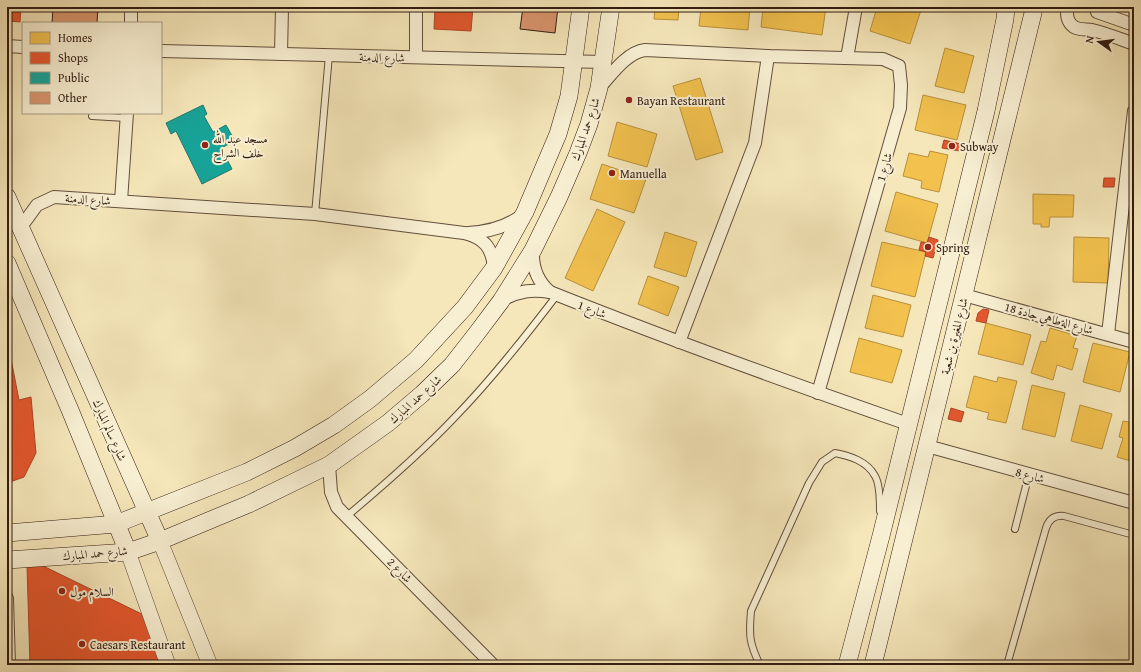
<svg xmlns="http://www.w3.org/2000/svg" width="1141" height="672" font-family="'Gentium Book Plus',Amiri,serif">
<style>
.homes{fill:#f2c14e;stroke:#b8903c}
.shops{fill:#e4572e;stroke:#ae4526}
.public{fill:#17a398;stroke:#1f7a70}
.building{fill:#d9946c;stroke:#311c12}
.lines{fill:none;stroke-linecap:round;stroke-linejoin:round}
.service-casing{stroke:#624f3c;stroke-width:8}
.minor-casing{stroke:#624f3c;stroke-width:14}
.tertiary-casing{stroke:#624f3c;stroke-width:16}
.secondary-casing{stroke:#311c12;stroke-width:18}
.service{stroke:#f8efd2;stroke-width:6}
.minor{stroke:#f8efd2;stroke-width:12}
.tertiary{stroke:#f8efd2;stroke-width:15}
.secondary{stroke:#f8efd2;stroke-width:17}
.poi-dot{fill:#8f2418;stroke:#f8efd2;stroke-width:1.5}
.labels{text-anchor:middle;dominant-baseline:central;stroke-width:4;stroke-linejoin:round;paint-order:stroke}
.street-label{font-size:12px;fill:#311c12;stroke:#f8efd2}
.poi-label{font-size:12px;fill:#311c12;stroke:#f8efd2;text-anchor:start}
</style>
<rect width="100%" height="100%" fill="#f5e7ba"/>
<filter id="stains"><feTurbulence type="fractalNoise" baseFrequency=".005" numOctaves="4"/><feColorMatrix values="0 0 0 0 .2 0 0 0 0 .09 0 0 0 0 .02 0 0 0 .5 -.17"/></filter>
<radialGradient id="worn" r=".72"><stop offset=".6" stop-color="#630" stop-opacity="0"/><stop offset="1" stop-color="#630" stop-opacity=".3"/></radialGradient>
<g class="homes">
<path d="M655,7H679L678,20L654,19Z"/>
<path d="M701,7H750L748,30L699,26Z"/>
<path d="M763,7H826L822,35L761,27Z"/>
<path d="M877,7H922L910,44L870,31Z"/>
<path d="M945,48L974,56L964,93L935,86Z"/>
<path d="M700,78L723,152L696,160L673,86Z"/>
<path d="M923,95L966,105L957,140L915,130Z"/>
<path d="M617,122L657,134L647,167L608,156Z"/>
<path d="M930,151L948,155L939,192L921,188L922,181L903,176L909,153L928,157Z"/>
<path d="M602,164L646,179L634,213L590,199Z"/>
<path d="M896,192L938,204L927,243L885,231Z"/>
<path d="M1033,194L1074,195L1073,217H1050L1049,227H1041V224H1033Z"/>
<path d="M597,209L625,222L593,291L565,278Z"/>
<path d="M665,232L697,242L686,277L654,267Z"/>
<path d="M1074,237L1109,238L1108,283L1073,282Z"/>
<path d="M882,242L926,252L915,297L871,286Z"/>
<path d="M648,276L679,287L668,316L638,304Z"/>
<path d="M873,295L911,305L903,337L865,328Z"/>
<path d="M986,323L1031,335L1023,365L978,354Z"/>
<path d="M1050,328L1077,336L1073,348L1078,349L1072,370L1057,365L1053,380L1031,373L1041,341L1046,342Z"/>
<path d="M859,338L902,350L892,383L850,372Z"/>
<path d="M1093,343L1130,352L1120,392L1083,382Z"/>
<path d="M974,376L997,382L998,377L1017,381L1006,423L987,419L989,413L966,407Z"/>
<path d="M1032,385L1065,393L1055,437L1022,429Z"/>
<path d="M1080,405L1112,414L1102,449L1071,441Z"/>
<path d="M1123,421L1134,423V462L1117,457L1123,438L1119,437Z"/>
</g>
<g class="shops">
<path d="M7,7H21L20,22L7,21Z"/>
<path d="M435,7H473L471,31L434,29Z"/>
<path d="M944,140L961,144L960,151L942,148Z"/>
<path d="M1104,178H1115L1114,187H1103Z"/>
<path d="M929,237L938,240L933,258L925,256L926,252L919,250L921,242L927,243Z"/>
<path d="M983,309L989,310L986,323L976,321L978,313Z"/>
<path d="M7,349L11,359L19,400L31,397L36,453L24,477L7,483Z"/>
<path d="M951,408L964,412L961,422L948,419Z"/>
<path d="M39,564L150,618L164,665H30L27,565Z"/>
</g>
<path class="public" d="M203,105L207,114L204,116L213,132L226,125L235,141L221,148L232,169L202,184L176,131L171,134L166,123Z"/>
<g class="building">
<path d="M53,7H98L97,23H52Z"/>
<path d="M523,7H558L555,33L520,29Z"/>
</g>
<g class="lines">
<defs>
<g id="service">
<path d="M92,116L126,118"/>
<path d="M315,214L329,55"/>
<path d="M347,516C384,485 421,453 455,417C492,379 525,337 557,295"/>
<path d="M1015,529L1029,474"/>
<path d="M7,592L10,598L12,665"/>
<path d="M760,665C749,643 749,635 751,611L809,483L822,462L835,453C850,456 867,461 875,476C880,484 880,501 880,511"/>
<path d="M1007,665L1046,528C1049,519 1055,515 1064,516L1134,535"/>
</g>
<g id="minor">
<path d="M1068,7C1066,14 1067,22 1074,27C1079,30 1086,29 1092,30C1106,33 1120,39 1134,44"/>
<path d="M1096,7L1097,12L1134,25"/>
<path d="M131,23V7"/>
<path d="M7,46L23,47"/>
<path d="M161,51L603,62"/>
<path d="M281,54L282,7"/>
<path d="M416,57V7"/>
<path d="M847,58L856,7"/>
<path d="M599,88C611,75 627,52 645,50L768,56L883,59L899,66L901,85L900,108L818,393"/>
<path d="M121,201L127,113"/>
<path d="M21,227L37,205L54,197L315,214L464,233C484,238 492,247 494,268"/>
<path d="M468,233C488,232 505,228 521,216"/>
<path d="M533,250C532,267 537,281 550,292"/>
<path d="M964,295L1134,342"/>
<path d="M502,300C518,291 532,289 550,292C668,339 787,382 908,424"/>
<path d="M1108,334L1134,111"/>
<path d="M679,342L755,143L768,56"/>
<path d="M927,446L1134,503"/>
<path d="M329,465L331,492L337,507L493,665"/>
</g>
<g id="tertiary">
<path d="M160,541L210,665"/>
<path d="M128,552L168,665"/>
</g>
<g id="secondary">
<path d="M7,197L160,541"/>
<path d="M7,263L70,410L128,552"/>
<path d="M7,533L116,524L247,472L295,448L334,425L370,399L416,360L465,307L494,268L525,212L558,134L569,96L581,7"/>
<path d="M7,560L128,552L160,541L249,504L329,465L388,423L422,394L452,365L477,333L501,301L533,250L559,197L578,153L589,124L599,88L611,7"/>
<path d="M847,665L881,536L986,111L1005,19L1006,7"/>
<path d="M873,665L1033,13V7"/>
</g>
</defs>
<use href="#service" class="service-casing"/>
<use href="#minor" class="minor-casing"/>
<use href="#tertiary" class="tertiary-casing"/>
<use href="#secondary" class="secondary-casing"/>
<use href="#service" class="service"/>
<use href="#minor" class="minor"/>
<use href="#tertiary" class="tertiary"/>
<use href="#secondary" class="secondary"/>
</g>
<g class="poi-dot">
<circle cx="629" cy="100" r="4"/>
<circle cx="205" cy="145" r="4"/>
<circle cx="952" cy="146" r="4"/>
<circle cx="612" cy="173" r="4"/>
<circle cx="928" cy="247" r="4"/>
<circle cx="62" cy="591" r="4"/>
<circle cx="82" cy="644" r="4"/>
</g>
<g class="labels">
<g class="street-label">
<text transform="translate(382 57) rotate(1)">شارع الدمنة</text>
<text transform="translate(585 129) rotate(-71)">شارع حمد المبارك</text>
<text transform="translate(884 167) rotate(-74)">شارع 1</text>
<text transform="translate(88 199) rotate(4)">شارع الدمنة</text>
<text transform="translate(592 309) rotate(21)">شارع 1</text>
<text transform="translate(1049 318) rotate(15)">شارع الةطاهي جادة 18</text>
<text transform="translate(954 336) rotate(-76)">شارع المغيرة بن شعبة</text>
<text transform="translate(415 399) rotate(-42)">شارع حمد المبارك</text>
<text transform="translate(110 430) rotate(66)">شارع سالم المبارك</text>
<text transform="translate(1030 475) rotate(15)">شارع 8</text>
<text transform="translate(95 553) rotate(-5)">شارع حمد المبارك</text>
<text transform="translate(400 570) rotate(45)">شارع 2</text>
</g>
<g class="poi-label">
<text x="637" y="100">Bayan Restaurant</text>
<text x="213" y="138">مسجد عبد الله<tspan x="213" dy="14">خلف الشراح</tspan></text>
<text x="960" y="146">Subway</text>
<text x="620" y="173">Manuella</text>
<text x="936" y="247">Spring</text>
<text x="70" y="591">السلام مول</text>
<text x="90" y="644">Caesars Restaurant</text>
</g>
</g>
<rect width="1141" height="672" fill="none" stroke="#f5e7ba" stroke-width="24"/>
<rect x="8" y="8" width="1125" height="656" fill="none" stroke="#311c12" stroke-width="2"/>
<rect x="12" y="12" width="1117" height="648" fill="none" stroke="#311c12"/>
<rect x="22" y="22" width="140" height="92" fill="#f8efd2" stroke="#a89b85"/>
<rect x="30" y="32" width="20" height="12" fill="#f2c14e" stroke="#a89b85"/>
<text x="58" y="42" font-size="12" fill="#311c12">Homes</text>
<rect x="30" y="52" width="20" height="12" fill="#e4572e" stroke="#a89b85"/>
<text x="58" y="62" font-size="12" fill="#311c12">Shops</text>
<rect x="30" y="72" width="20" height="12" fill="#17a398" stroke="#a89b85"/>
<text x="58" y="82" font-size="12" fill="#311c12">Public</text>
<rect x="30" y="92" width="20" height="12" fill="#d9946c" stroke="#a89b85"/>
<text x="58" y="102" font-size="12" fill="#311c12">Other</text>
<g transform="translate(1099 42) rotate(284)" stroke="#f8efd2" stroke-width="3" paint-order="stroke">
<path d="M0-3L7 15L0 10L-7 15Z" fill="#311c12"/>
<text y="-6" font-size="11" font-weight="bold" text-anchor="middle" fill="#311c12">N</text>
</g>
<rect width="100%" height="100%" filter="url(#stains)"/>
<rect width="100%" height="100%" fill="url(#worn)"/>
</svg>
